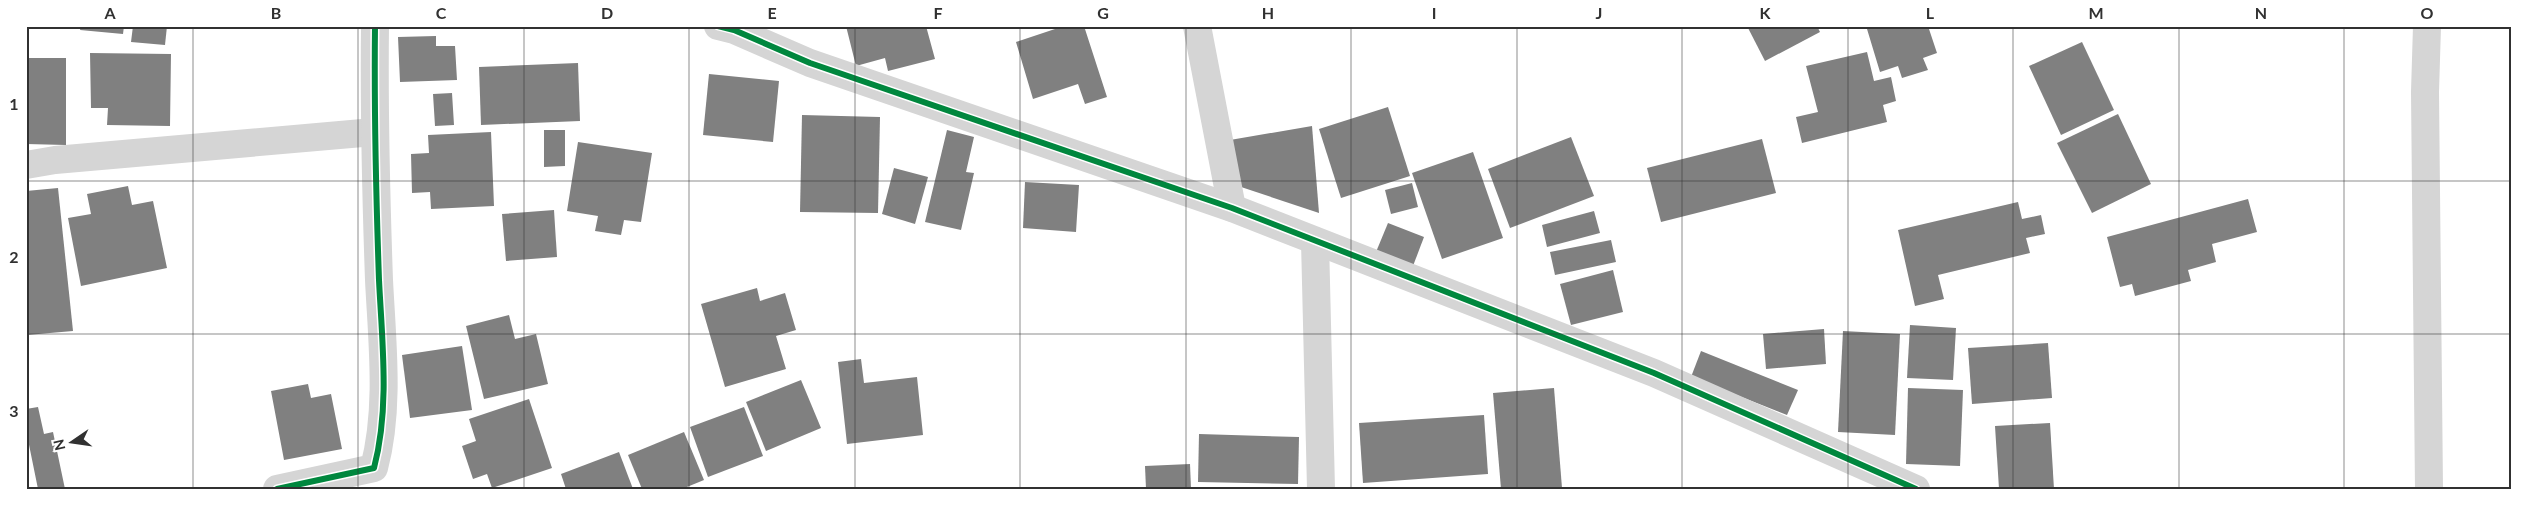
<svg xmlns="http://www.w3.org/2000/svg" width="2537" height="515" font-family="Lato,sans-serif">
<style>
.building{fill:#808080}
.lines{fill:none;stroke-linecap:round;stroke-linejoin:round}
.minor{stroke:#d5d5d5;stroke-width:28}
.cycleway-casing{stroke:#fff;stroke-width:9}
.cycleway{stroke:#00873e;stroke-width:6}
.grid{fill:none;stroke:#313131;stroke-width:1;stroke-opacity:0.55}
.neatline{fill:none;stroke:#313131;stroke-width:2}
.grid-label{font-size:16px;text-anchor:middle;font-weight:bold;fill:#313131}
</style>
<rect width="100%" height="100%" fill="#fff"/>
<g class="building">
<path d="M81,26H124L123,34L80,30Z"/>
<path d="M133,26H167L165,45L131,42Z"/>
<path d="M846,26H926L935,59L888,71L885,58L856,66Z"/>
<path d="M1064,26H1084L1107,97L1085,104L1078,84L1033,99L1016,42Z"/>
<path d="M1747,26H1817L1820,32L1765,61Z"/>
<path d="M1875,26H1928L1937,53L1923,58L1928,70L1902,78L1898,66L1880,72L1867,29Z"/>
<path d="M436,36V46H455L457,80L400,82L398,37Z"/>
<path d="M2082,42L2114,110L2061,135L2029,66Z"/>
<path d="M1867,52L1874,81L1891,77L1896,101L1883,105L1887,122L1802,143L1796,117L1818,112L1806,66Z"/>
<path d="M90,53L171,54L170,126L107,125L108,108H91Z"/>
<path d="M26,58H66V145L26,144Z"/>
<path d="M578,63L580,121L481,125L479,67Z"/>
<path d="M709,74L779,81L773,142L703,135Z"/>
<path d="M452,93L454,125L435,126L433,94Z"/>
<path d="M1388,107L1410,176L1341,198L1319,129Z"/>
<path d="M2118,114L2151,184L2092,213L2057,143Z"/>
<path d="M802,115L880,117L878,213L800,212Z"/>
<path d="M1312,126L1319,213L1232,184L1230,140Z"/>
<path d="M544,130H565V166L544,167Z"/>
<path d="M947,130L974,137L966,172L974,173L961,230L925,222Z"/>
<path d="M491,132L494,206L431,209L430,192L412,193L411,154L429,153L428,135Z"/>
<path d="M1571,137L1594,196L1510,228L1488,169Z"/>
<path d="M1762,139L1776,193L1661,222L1647,168Z"/>
<path d="M578,142L652,153L641,222L624,220L621,235L595,231L598,216L567,211Z"/>
<path d="M1473,152L1503,238L1442,259L1412,173Z"/>
<path d="M894,168L928,177L915,224L882,214Z"/>
<path d="M1025,182L1079,185L1076,232L1023,228Z"/>
<path d="M1412,183L1418,207L1391,214L1385,190Z"/>
<path d="M128,186L132,205L153,201L167,268L81,286L68,218L91,214L87,194Z"/>
<path d="M58,188L73,331L27,335L26,191Z"/>
<path d="M2248,199L2257,232L2212,244L2216,262L2188,270L2191,281L2135,296L2132,284L2120,287L2107,237Z"/>
<path d="M2018,202L2022,219L2041,215L2045,234L2026,238L2030,253L1938,275L1944,299L1915,306L1898,230Z"/>
<path d="M554,210L557,257L506,261L502,214Z"/>
<path d="M1594,211L1600,233L1547,247L1542,225Z"/>
<path d="M1388,223L1424,237L1413,266L1376,252Z"/>
<path d="M1611,240L1616,262L1555,275L1550,252Z"/>
<path d="M1613,270L1623,312L1571,325L1560,284Z"/>
<path d="M757,288L760,301L785,293L796,330L776,336L786,369L725,387L701,304Z"/>
<path d="M509,315L515,339L536,334L548,384L484,399L466,326Z"/>
<path d="M1910,325L1956,328L1953,380L1907,378Z"/>
<path d="M1824,329L1826,364L1766,369L1763,334Z"/>
<path d="M1843,331L1900,334L1895,435L1838,432Z"/>
<path d="M2048,343L2052,398L1972,404L1968,348Z"/>
<path d="M462,346L472,410L410,418L402,355Z"/>
<path d="M1701,351L1798,390L1787,415L1691,377Z"/>
<path d="M861,359L864,383L917,377L923,435L847,444L838,362Z"/>
<path d="M801,380L821,428L766,451L746,402Z"/>
<path d="M308,384L311,398L331,394L342,449L284,460L271,391Z"/>
<path d="M1554,388L1562,488L1501,489L1493,393Z"/>
<path d="M1908,388L1963,390L1960,466L1906,464Z"/>
<path d="M529,399L552,468L492,488L487,474L473,479L462,446L476,441L469,419Z"/>
<path d="M38,407L44,434L53,432L65,489H38L26,430V409Z"/>
<path d="M744,407L763,456L708,477L690,427Z"/>
<path d="M1484,415L1488,474L1363,483L1359,423Z"/>
<path d="M2050,423L2054,489H1999L1995,426Z"/>
<path d="M684,432L704,480L682,489H642L628,455Z"/>
<path d="M1199,434L1299,437L1298,484L1198,482Z"/>
<path d="M619,452L633,489H566L561,474Z"/>
<path d="M1190,464L1191,489H1146L1145,466Z"/>
</g>
<g class="lines">
<g class="minor">
<path d="M718,26L734,30L810,63L1232,208L1654,373L1916,489"/>
<path d="M1197,26L1232,208"/>
<path d="M2427,26L2425,92L2429,489"/>
<path d="M26,165L55,160L374,132"/>
<path d="M1315,241L1321,489"/>
<path d="M277,489L374,468C390,408 382,341 379,280C376,195 374,111 375,26"/>
</g>
<defs>
<g id="cycleway">
<path d="M718,26L734,30L810,63L1232,208L1654,373L1916,489"/>
<path d="M277,489L374,468C390,408 382,341 379,280C376,195 374,111 375,26"/>
</g>
</defs>
<use href="#cycleway" class="cycleway-casing"/>
<use href="#cycleway" class="cycleway"/>
</g>
<path class="grid" d="M193,26V489M358,26V489M524,26V489M689,26V489M855,26V489M1020,26V489M1186,26V489M1351,26V489M1517,26V489M1682,26V489M1848,26V489M2013,26V489M2179,26V489M2344,26V489M26,181H2511M26,334H2511"/>
<rect width="2537" height="515" fill="none" stroke="#ffffff" stroke-width="55"/>
<g transform="translate(72 442) rotate(257)" stroke="#ffffff" stroke-width="4" paint-order="stroke">
<path d="M0-4L9 19L0 12L-9 19Z" fill="#313131"/>
<text y="-8" font-size="14" font-weight="bold" text-anchor="middle" fill="#313131">N</text>
</g>
<rect x="28" y="28" width="2482" height="460" class="neatline"/>
<g class="grid-label">
<text x="110" y="19">A</text>
<text x="276" y="19">B</text>
<text x="441" y="19">C</text>
<text x="607" y="19">D</text>
<text x="772" y="19">E</text>
<text x="938" y="19">F</text>
<text x="1103" y="19">G</text>
<text x="1268" y="19">H</text>
<text x="1434" y="19">I</text>
<text x="1599" y="19">J</text>
<text x="1765" y="19">K</text>
<text x="1930" y="19">L</text>
<text x="2096" y="19">M</text>
<text x="2261" y="19">N</text>
<text x="2427" y="19">O</text>
<text x="14" y="110">1</text>
<text x="14" y="263">2</text>
<text x="14" y="417">3</text>
</g>
</svg>
